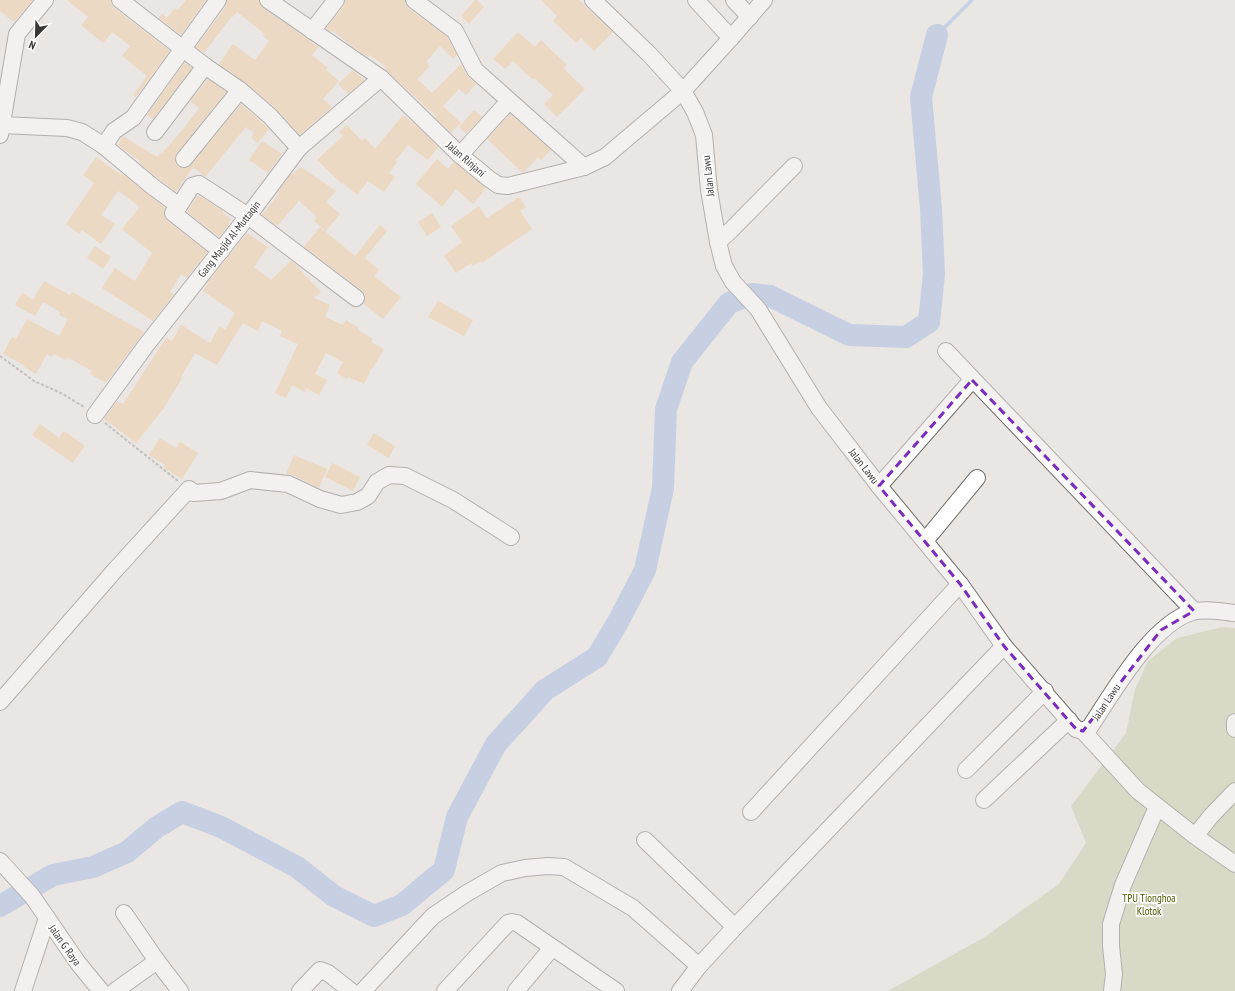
<svg xmlns="http://www.w3.org/2000/svg" width="1235" height="991" font-family="'PT Sans Narrow',sans-serif">
<style>
.green{fill:#c4cca4}
.lines{fill:none;stroke-linecap:round;stroke-linejoin:round}
.stream{stroke:#9db4e3;stroke-width:3.5}
.river{stroke:#9db4e3;stroke-width:22}
.building{fill:#f0ca9d}
.minor-casing{stroke:#726f6c;stroke-width:18}
.path{stroke:#949290;stroke-width:2;stroke-dasharray:3 2;stroke-linecap:butt}
.minor{stroke:#fff;stroke-width:16}
.marked{fill:none;stroke:#7b2cbf;stroke-width:3;stroke-dasharray:8 5;stroke-linejoin:round}
.labels{text-anchor:middle;dominant-baseline:central;stroke-width:3.5;stroke-linejoin:round;paint-order:stroke}
.street-label{font-size:11px;fill:#393736;stroke:#fff}
.park-label{font-size:11px;fill:#505b01;stroke:#fff}
</style>
<rect width="100%" height="100%" fill="#e9e6e3"/>
<path class="green" d="M1222,627L1235,628V991H888L983,938L1059,884L1086,843L1071,806L1126,733L1135,689L1148,661L1177,638Z"/>
<g class="lines">
<path class="stream" d="M937,35L972,0"/>
<path class="river" d="M0,906L53,875L93,867L127,852L157,827L182,812L221,827L297,867L334,896L374,916L402,905L444,870L457,817L496,744L545,690L597,657L618,622L645,570L663,488L666,409L682,362L729,303L752,294L770,296L849,335L906,337L929,322L934,274L931,209L921,97L937,35"/>
</g>
<g class="building">
<path d="M0,0H33L14,22L0,11Z"/>
<path d="M67,0H111V4L114,8L170,51L136,97L133,95L147,76L122,56L130,46L112,32L103,43L81,25L88,17Z"/>
<path d="M186,0H206L181,35L159,18L162,14L167,18L175,8L178,10Z"/>
<path d="M227,0H259L260,4L263,8L319,47L312,55L328,68L326,70L339,81L323,99L332,107L300,135L276,109L246,83L219,64L233,44L255,60L269,41L263,36L265,34L237,12L233,17L232,16L204,53L196,47L226,6Z"/>
<path d="M345,0H405V4L408,8L448,37L457,55L453,59L440,46L426,62L430,66L417,79L432,93L461,64L467,75L476,84L466,95L459,89L443,106L461,123L451,133L436,118L437,117L385,69L386,67L370,55L368,57L349,44L333,31L331,32L326,28L344,6Z"/>
<path d="M475,0H477L484,7L469,24L461,16Z"/>
<path d="M541,0H579L613,32L594,51L581,38L576,43L568,35L553,21L557,16Z"/>
<path d="M518,32L535,47L541,40L567,65L564,68L566,71L585,89L557,117L544,104L553,95L534,78L533,80L513,61L505,69L493,59Z"/>
<path d="M185,62L192,68L153,119L147,115Z"/>
<path d="M353,70L364,80L348,94L338,84Z"/>
<path d="M208,79L226,92L177,153L175,158V163L178,166L183,168H188L191,165L241,104L269,129L258,143L251,138L254,133L246,127L205,177L193,167L176,192L139,163L141,162L118,145L123,136L157,157L161,152L162,153L184,128L199,108L190,101Z"/>
<path d="M474,110L482,117L466,134L459,127Z"/>
<path d="M510,114L551,150L541,160L538,157L523,173L487,139Z"/>
<path d="M403,115L419,128L438,147L428,160L408,145L396,160L398,161L389,173L395,177L384,192L368,181L357,195L343,183L342,184L317,160L343,136L339,132L347,125L362,141L365,138L375,149Z"/>
<path d="M262,141L282,154L268,173L249,160Z"/>
<path d="M96,157L121,175L122,174L127,177L165,208L164,212V216L167,220L207,252L187,278L181,274L170,292L174,294L153,321L102,288L115,268L135,281L152,253L122,229L139,208L138,207L139,206L118,191L101,215L115,224L101,244L82,230L79,234L66,224L94,183L83,175Z"/>
<path d="M437,159L448,169L454,162L486,188L473,204L456,189L442,207L416,184Z"/>
<path d="M301,167L336,191L326,202L340,214L326,231L314,221L317,217L299,201L277,226L262,215L279,194L277,193L292,173L293,174Z"/>
<path d="M198,195L223,211L222,213L231,219L229,222L230,223L219,237L187,212Z"/>
<path d="M519,197L526,207L520,211L532,229L482,263L480,261L473,266L471,263L456,273L444,256L462,242L451,226L479,206L487,218Z"/>
<path d="M432,213L441,227L427,236L418,222Z"/>
<path d="M380,225L387,231L365,258L379,270L374,276L401,297L383,319L364,304L365,300V295L362,290L304,247L320,227L355,256Z"/>
<path d="M247,233L268,247L254,267L271,280L291,261L295,264L321,292L314,298L330,305L325,317L343,325L346,320L359,328L358,330L373,339L371,342L384,349L372,369H371L364,384L348,377L347,379L337,373L343,362L326,353L315,374L327,380L319,395L306,388L305,392L292,385L286,398L275,393L298,344L280,336L282,331L262,321L258,331L243,323L217,365L195,353L181,377L182,378L164,408L136,443L104,419L117,401L123,404L166,338L172,341L181,325L210,343L220,326L225,330L235,313L203,291L209,281Z"/>
<path d="M95,246L111,257L103,269L87,258Z"/>
<path d="M44,281L70,295L72,292L144,332L106,383L90,374L92,371L67,357L65,360L54,354L52,357L47,354L36,374L24,367L25,366L3,354L12,337L16,339L27,319L59,336L68,319L59,315L60,312L43,302L35,316L15,305L22,293L33,300Z"/>
<path d="M438,301L473,320L464,336L428,317Z"/>
<path d="M40,424L59,438L64,431L85,446L73,463L32,435Z"/>
<path d="M374,433L395,446L389,458L367,445Z"/>
<path d="M160,438L176,448L180,442L198,453L182,479L164,468L165,465L149,455Z"/>
<path d="M294,455L327,469L319,488L292,475L286,474Z"/>
<path d="M332,463L360,477L353,491L325,477Z"/>
</g>
<g class="lines">
<defs>
<g id="minor">
<path d="M120,0L205,66L240,90L270,116L299,148"/>
<path d="M218,0L133,118L114,131L104,146L152,186L179,206L192,186L199,184L248,216L356,298"/>
<path d="M268,0L381,78L460,155L488,178L498,185L508,186L584,167L605,157L683,91L731,38L764,0"/>
<path d="M414,0L455,31L475,70L584,167"/>
<path d="M593,0L649,54L683,91L695,112L704,135L709,190L718,242L724,266L733,282L758,309L819,408L836,430L879,486L960,584L1004,646L1076,729L1083,731L1090,727C1114,691 1151,625 1192,612C1204,608 1223,612 1235,613"/>
<path d="M696,0L731,38"/>
<path d="M734,0L750,17"/>
<path d="M312,31L336,0"/>
<path d="M1,125L67,128L82,132L104,146"/>
<path d="M155,132L205,66"/>
<path d="M0,135L17,34L45,0"/>
<path d="M460,155L509,101"/>
<path d="M184,159L240,90"/>
<path d="M179,206L173,213L221,251"/>
<path d="M718,242L731,230L794,166"/>
<path d="M946,351L1194,611"/>
<path d="M95,415L147,344L248,216L299,148L381,78"/>
<path d="M879,486L972,380"/>
<path d="M925,541L977,478"/>
<path d="M0,702L116,569L189,489L193,493L221,491L250,480L288,484L320,499L341,505L357,502L368,496L377,482L389,475L405,476L453,500L511,537"/>
<path d="M1235,722V729"/>
<path d="M1083,731L1138,791L1195,836L1235,864"/>
<path d="M966,770L1045,691"/>
<path d="M984,800L1069,720"/>
<path d="M751,812L960,584"/>
<path d="M1195,836L1211,816L1235,791"/>
<path d="M645,840L735,927"/>
<path d="M0,861L32,896L78,963L101,991"/>
<path d="M124,913L157,961"/>
<path d="M23,991L47,918"/>
<path d="M115,991L157,961L180,991"/>
<path d="M300,991L320,970L328,973L351,991"/>
<path d="M363,991L433,916L467,893L502,873L525,868L548,866L564,867L633,908L699,966"/>
<path d="M445,991L508,923L512,922L517,923L616,991"/>
<path d="M516,991L552,948"/>
<path d="M680,991L699,966L735,927L1004,646"/>
<path d="M1112,991L1114,974L1111,946V924L1123,885L1157,807"/>
</g>
</defs>
<use href="#minor" class="minor-casing"/>
<g class="path">
<path d="M0,356L34,381L61,393L84,407"/>
<path d="M105,423L178,481"/>
</g>
<use href="#minor" class="minor"/>
</g>
<path d="M0 0H1235V991H0ZM972,380L1194,611L1161,630L1083,731L1076,729L1004,646L960,584L879,486Z" fill="#e9e6e3" fill-opacity=".55" fill-rule="evenodd"/>
<path class="marked" d="M972,380L1194,611L1161,630L1083,731L1076,729L1004,646L960,584L879,486Z"/>
<g class="labels">
<g class="street-label">
<text transform="translate(466 159) rotate(41)">Jalan Rinjani</text>
<text transform="translate(708 176) rotate(-96)">Jalan Lawu</text>
<text transform="translate(229 239) rotate(-52)">Gang Masjid Al-Muttaqin</text>
<text transform="translate(864 466) rotate(52)">Jalan Lawu</text>
<text transform="translate(1106 702) rotate(-56)">Jalan Lawu</text>
<text transform="translate(65 945) rotate(55)">Jalan G Raya</text>
</g>
<g class="park-label">
<text x="1149" y="898">TPU Tionghoa<tspan x="1149" dy="13">Klotok</tspan></text>
</g>
</g>
<g transform="translate(36 36) rotate(203)" stroke="#ffffff" stroke-width="3" paint-order="stroke">
<path d="M0-3L7 15L0 10L-7 15Z" fill="#393736"/>
<text y="-6" font-size="11" font-weight="bold" text-anchor="middle" fill="#393736">N</text>
</g>
</svg>
